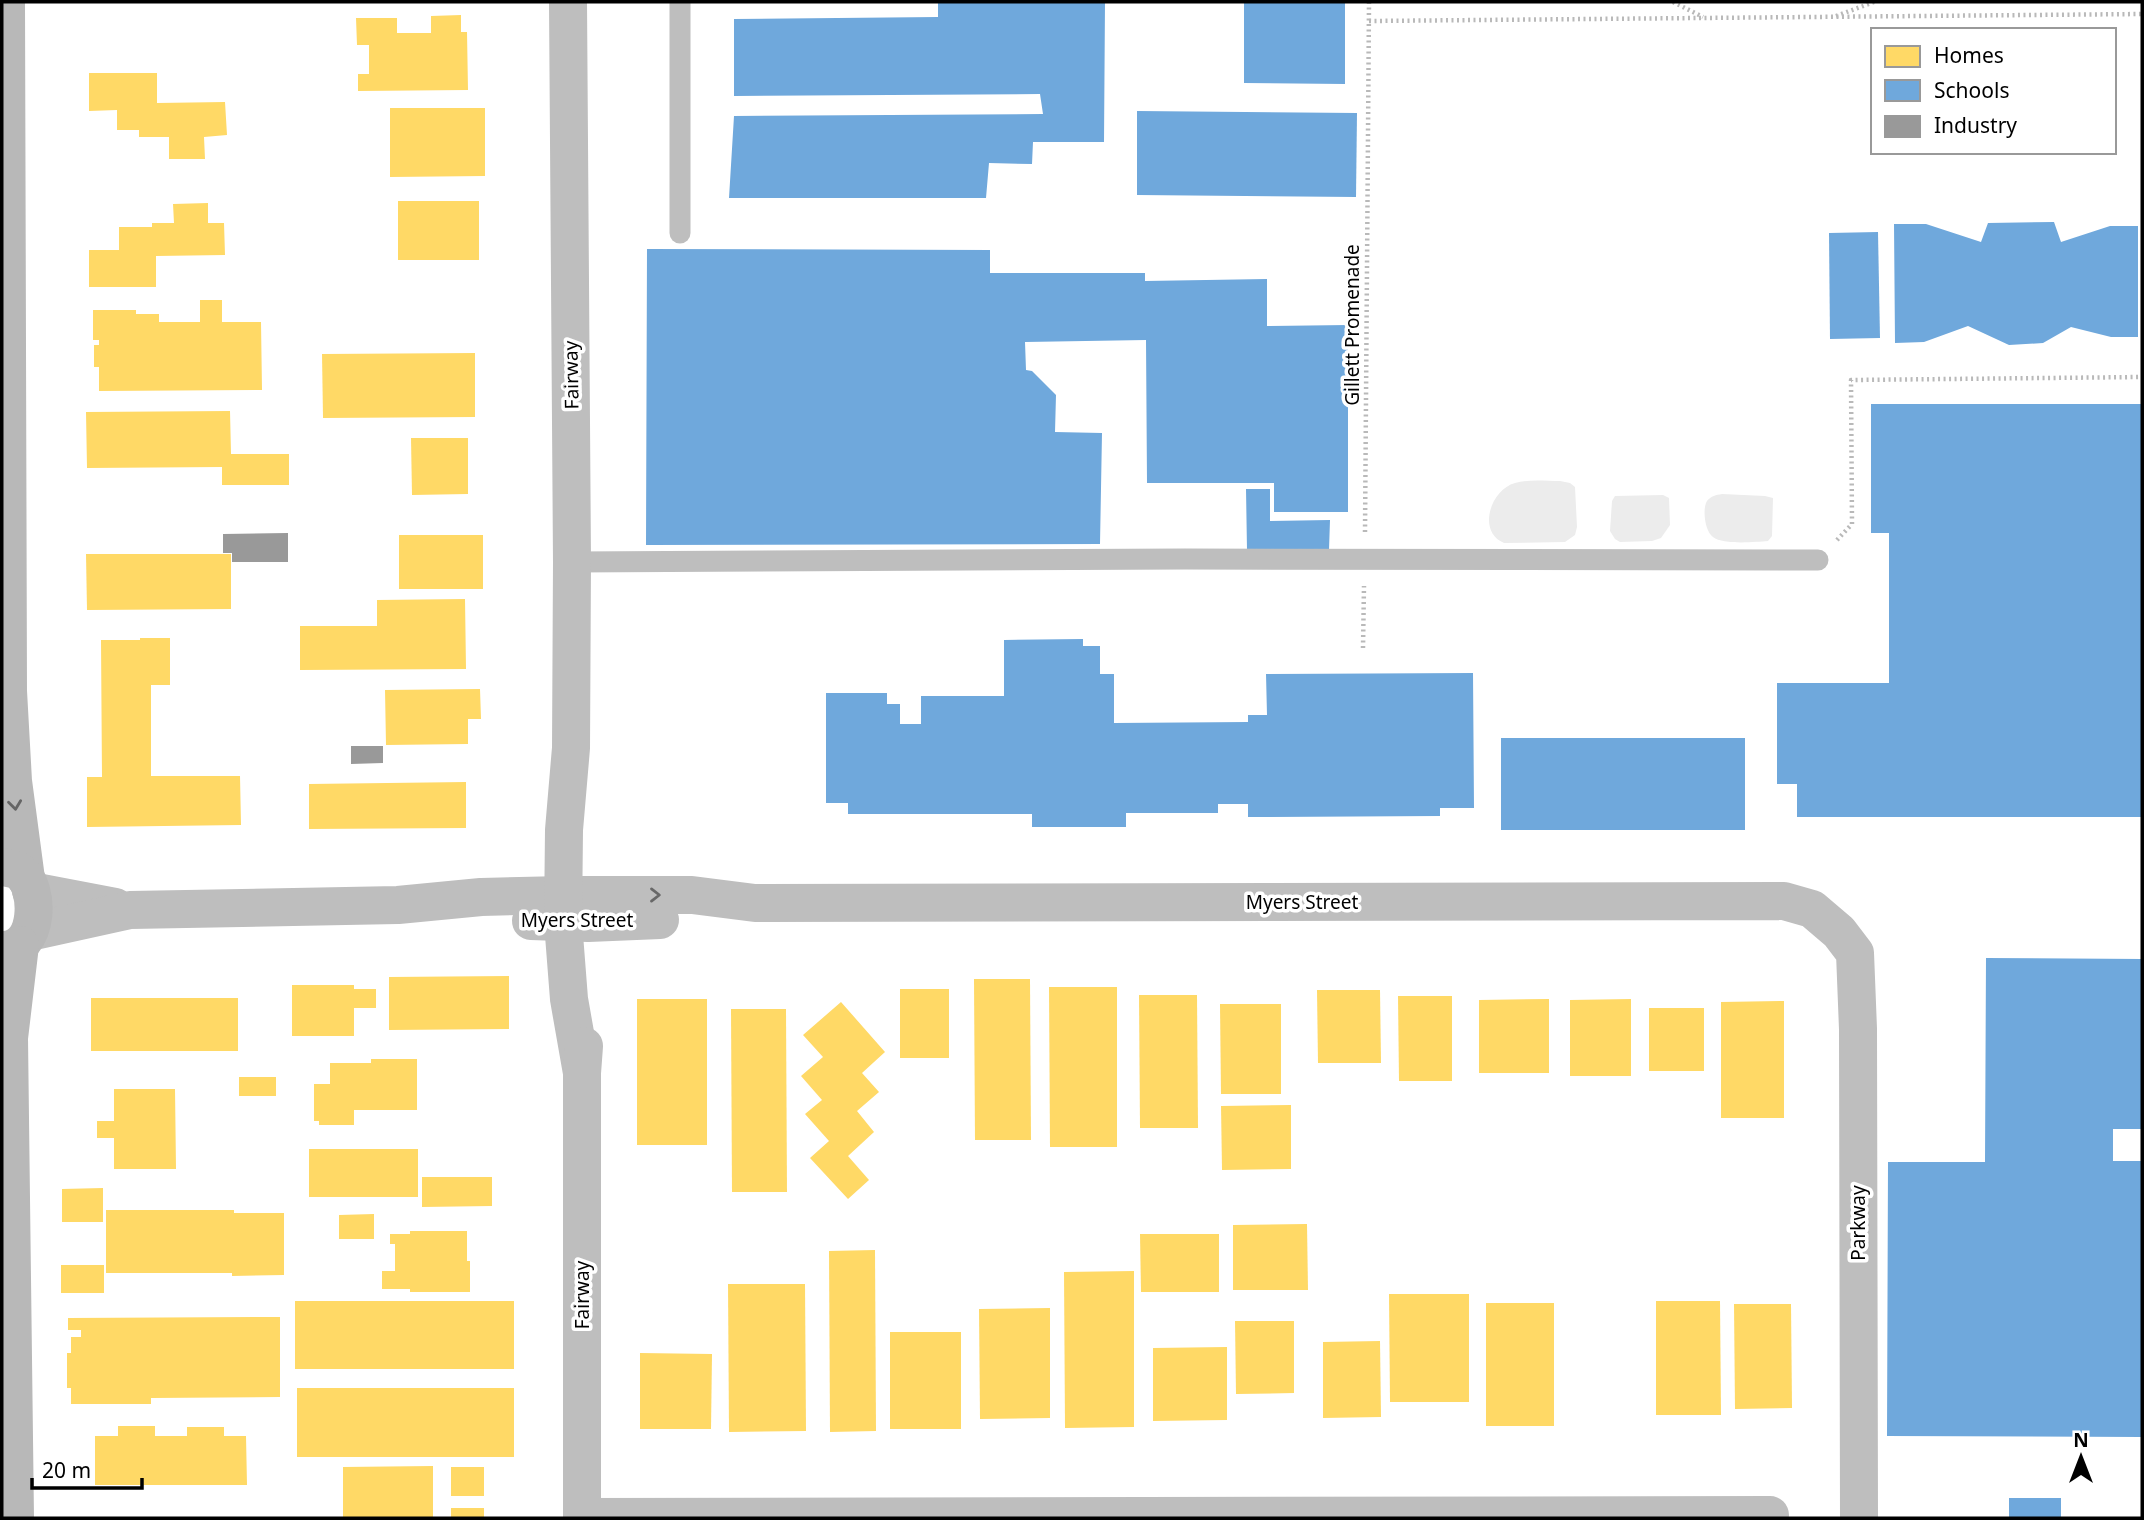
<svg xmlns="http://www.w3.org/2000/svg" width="2144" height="1520" font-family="'Noto Sans',sans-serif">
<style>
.green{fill:#ececec}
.homes{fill:#ffd966}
.schools{fill:#6fa8dc}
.industry{fill:#999}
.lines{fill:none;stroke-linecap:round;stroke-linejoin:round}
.path{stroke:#b9b9b9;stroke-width:4.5;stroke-dasharray:2 3.5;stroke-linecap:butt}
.service{stroke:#bebebe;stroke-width:21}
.minor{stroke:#bebebe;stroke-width:38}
.tertiary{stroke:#bebebe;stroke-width:38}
.secondary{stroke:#b8b8b8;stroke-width:38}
.oneway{stroke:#656565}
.oneway2{stroke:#686868}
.labels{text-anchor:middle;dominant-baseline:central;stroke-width:7;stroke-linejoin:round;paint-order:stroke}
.street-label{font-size:19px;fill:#000;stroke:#fff}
</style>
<rect width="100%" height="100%" fill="#fff"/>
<g class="green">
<path d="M1560,481L1570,483L1575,487L1577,527L1575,535L1565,542L1504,543C1477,532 1490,490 1515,483C1528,479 1546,481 1560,481Z"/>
<path d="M1722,494L1765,496L1773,498L1772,536L1768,541C1755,542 1723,545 1713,537C1705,532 1702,509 1707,501C1711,496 1716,495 1722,494Z"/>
<path d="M1663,495L1669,498L1670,525L1661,538L1652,541L1620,542L1615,539L1610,531L1612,501L1615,496Z"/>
</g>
<g class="homes">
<path d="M461,15V32H467L468,90L358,91V74H369V45H357L356,18H397V33H431V16Z"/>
<path d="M89,73H157V103L225,102L227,135L204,137L205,159H169V137H139V130H117V110L89,111Z"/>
<path d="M390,108H485V176L390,177Z"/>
<rect x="398" y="201" width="81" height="59"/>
<path d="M208,203V223H224L225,255L156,256V287H89V250H119V227H152V223H174L173,204Z"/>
<path d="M200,300H222V322H261L262,390L99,391V367H94V345H99V340H93V310H136V314H159V322H200Z"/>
<path d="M475,353V417L323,418L322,354Z"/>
<path d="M230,411L231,454H289V485H222V467L87,468L86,412Z"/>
<path d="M411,438H468V494L412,495Z"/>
<rect x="399" y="535" width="84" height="54"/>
<path d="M86,554H231V609L87,610Z"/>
<path d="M465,599L466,669L300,670V626H377V600Z"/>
<path d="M140,638H170V685H151V776H240L241,825L87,827V777H102L101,640H140Z"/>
<path d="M480,689L481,719H468V744L386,745L385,690Z"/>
<path d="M466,782V828L309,829V784Z"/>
<path d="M509,976V1029L389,1030V977Z"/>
<path d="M974,979H1030L1031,1140H975Z"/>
<path d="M292,985H354V989H376V1008H354V1036H292Z"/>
<path d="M1049,987H1117V1147H1050Z"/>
<rect x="900" y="989" width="49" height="69"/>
<path d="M1317,990H1380L1381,1063H1318Z"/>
<path d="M1139,995H1197L1198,1128H1140Z"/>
<path d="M1398,996H1452V1081H1399Z"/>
<rect x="91" y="998" width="147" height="53"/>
<rect x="637" y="999" width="70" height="146"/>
<path d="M1549,999V1073H1479V1000Z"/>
<path d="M1631,999V1076H1570V1000Z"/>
<path d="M1784,1001V1118H1721V1002Z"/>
<path d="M841,1002L885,1052L862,1073L879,1092L857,1111L874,1132L848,1156L869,1180L848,1199L810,1158L829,1141L805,1114L822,1100L801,1076L823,1057L803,1035Z"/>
<path d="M1220,1004H1281V1094H1221Z"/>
<rect x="1649" y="1008" width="55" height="63"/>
<path d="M731,1009H786L787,1192H732Z"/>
<path d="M371,1059H417V1110H354V1125H319V1121H314V1084H330V1063H371Z"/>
<rect x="239" y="1077" width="37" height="19"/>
<path d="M114,1089H175L176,1169H114V1138H97V1121H114Z"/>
<path d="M1291,1105V1169L1222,1170L1221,1106Z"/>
<rect x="309" y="1149" width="109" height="48"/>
<path d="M422,1177H492V1206L422,1207Z"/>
<path d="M103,1188V1222H62V1189Z"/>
<path d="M106,1210H234V1213H284V1275L232,1276V1273H106Z"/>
<path d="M374,1214V1239H339V1215Z"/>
<path d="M1307,1224L1308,1290H1233V1225Z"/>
<path d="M410,1231H467V1261H470V1292H410V1289H382V1271H395V1244H390V1234H410Z"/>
<path d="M1140,1234H1219V1292H1141Z"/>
<path d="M875,1250L876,1431L830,1432L829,1251Z"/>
<rect x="61" y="1265" width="43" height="28"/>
<path d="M1134,1271V1427L1065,1428L1064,1272Z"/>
<path d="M728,1284H805L806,1431L729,1432Z"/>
<path d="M1389,1294H1469V1402H1390Z"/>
<rect x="295" y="1301" width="219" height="68"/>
<path d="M1656,1301H1720L1721,1415H1656Z"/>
<rect x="1486" y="1303" width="68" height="123"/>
<path d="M1734,1304H1791L1792,1408L1735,1409Z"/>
<path d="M1050,1308V1418L980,1419L979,1309Z"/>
<path d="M280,1317V1397L151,1398V1404H71V1388H67V1353H71V1337H81V1330H68V1318Z"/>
<path d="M1235,1321H1294V1393L1236,1394Z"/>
<rect x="890" y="1332" width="71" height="97"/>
<path d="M1380,1341L1381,1417L1323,1418V1342Z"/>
<path d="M1227,1347V1420L1153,1421V1348Z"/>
<path d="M640,1353L712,1354L711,1429H640Z"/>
<rect x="297" y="1388" width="217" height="69"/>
<path d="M118,1426H155V1436H187V1427H224V1436H246L247,1485H95V1436H118Z"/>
<path d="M433,1466V1518H343V1467Z"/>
<rect x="451" y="1467" width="33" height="29"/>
<rect x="451" y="1508" width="33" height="10"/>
</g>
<g class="schools">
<path d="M938,2H1105L1104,142H1033L1032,164L989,163L986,198H729L734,116L1043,114L1040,94L734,96V19L938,17Z"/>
<path d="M1244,2H1345V84L1244,83Z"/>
<path d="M1137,111L1357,113L1356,197L1137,195Z"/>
<path d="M2054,222L2061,242L2110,226H2138V337H2111L2071,327L2043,343L2009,345L1968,326L1924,342L1895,343L1894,224H1926L1981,242L1988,223Z"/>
<path d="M1878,232L1880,338L1830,339L1829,233Z"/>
<path d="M647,249L990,250V273H1145V281L1267,279V326L1348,325V512H1274V483H1147L1146,340L1025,342L1026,370L1032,371L1056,395L1055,432L1102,433L1100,544L646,545Z"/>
<path d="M1871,404H2142V817H1797V784H1777V683H1889V533H1871Z"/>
<path d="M1246,489H1270V521L1330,520L1329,550H1247Z"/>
<path d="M1083,639V646H1100V674H1114V723L1248,722V715H1267L1266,674L1473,673L1474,808H1440V816L1248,817V804H1218V813H1126V827H1032V814H848V803H826V693H887V704H900V724H921V696H1004V640Z"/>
<rect x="1501" y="738" width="244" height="92"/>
<path d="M1986,958L2142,959V1129H2113V1161H2142V1437L1887,1436L1888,1162H1985Z"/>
<rect x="2009" y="1498" width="52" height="20"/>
</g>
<g class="industry">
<path d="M288,533V562H232V553H223V534Z"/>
<path d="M351,746H383V763L351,764Z"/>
</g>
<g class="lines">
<g class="path">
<path d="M1673,2L1703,17"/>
<path d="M1836,16L1874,2"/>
<path d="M1369,21L2142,14"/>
<path d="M1365,532L1369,2"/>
<path d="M1837,540L1852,524L1851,380L2142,377"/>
<path d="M1363,648L1364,586"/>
</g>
<g class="service">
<path d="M680,2V233"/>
<path d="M572,562L1185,559L1818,560"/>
</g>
<g class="minor">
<path d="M31,891L115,907"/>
<path d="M531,921L588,923L660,920"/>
<path d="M30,932L130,910L398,905L481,897L564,895H692L755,903L1784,901L1812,909L1839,932L1855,953L1858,1029L1859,1518"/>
<path d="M582,1517L1770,1515"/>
</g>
<g class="tertiary">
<path d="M568,2L572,562L571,748L564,830L563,922L569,999L582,1073"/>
<path d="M582,1518V1073L584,1046"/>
</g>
<g class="secondary">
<path d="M6,2L8,691L13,781L26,879"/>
<path d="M2,950C41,951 40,886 20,872C15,869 9,868 4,867"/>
<path d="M15,1518L9,1038L20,945"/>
</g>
</g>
<defs><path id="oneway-chevron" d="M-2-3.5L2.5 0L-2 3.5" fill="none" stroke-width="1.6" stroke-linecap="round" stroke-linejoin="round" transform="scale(1.75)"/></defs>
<use class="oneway" href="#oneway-chevron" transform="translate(15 805) rotate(83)"/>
<use class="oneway2" href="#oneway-chevron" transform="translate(655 895)"/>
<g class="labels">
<g class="street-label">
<text transform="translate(1352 325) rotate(-90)">Gillett Promenade</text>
<text transform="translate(571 375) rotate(-91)">Fairway</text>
<text x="1302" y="902">Myers Street</text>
<text x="577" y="920">Myers Street</text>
<text transform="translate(1858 1223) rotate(-90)">Parkway</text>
<text transform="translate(582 1295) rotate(-90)">Fairway</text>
</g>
</g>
<rect width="2144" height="1520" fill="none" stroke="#000000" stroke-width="7"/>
<rect x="1871" y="28" width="245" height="126" fill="#ffffff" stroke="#999999" stroke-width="2"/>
<rect x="1885" y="46" width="35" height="21" fill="#ffd966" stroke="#999999" stroke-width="2"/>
<text x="1934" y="63" font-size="21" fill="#000000">Homes</text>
<rect x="1885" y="80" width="35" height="21" fill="#6fa8dc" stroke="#999999" stroke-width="2"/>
<text x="1934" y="98" font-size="21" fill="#000000">Schools</text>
<rect x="1885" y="116" width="35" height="21" fill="#999999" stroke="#999999" stroke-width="2"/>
<text x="1934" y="133" font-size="21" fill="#000000">Industry</text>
<g transform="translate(2081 1457)" stroke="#ffffff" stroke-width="5" paint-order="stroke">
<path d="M0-5L12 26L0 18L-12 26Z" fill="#000000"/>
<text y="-10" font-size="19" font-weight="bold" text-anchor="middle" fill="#000000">N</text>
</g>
<path d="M32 1478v10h110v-10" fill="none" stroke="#000000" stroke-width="3.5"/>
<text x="42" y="1478" font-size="21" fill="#000000" stroke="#ffffff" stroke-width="5" paint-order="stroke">20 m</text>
</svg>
